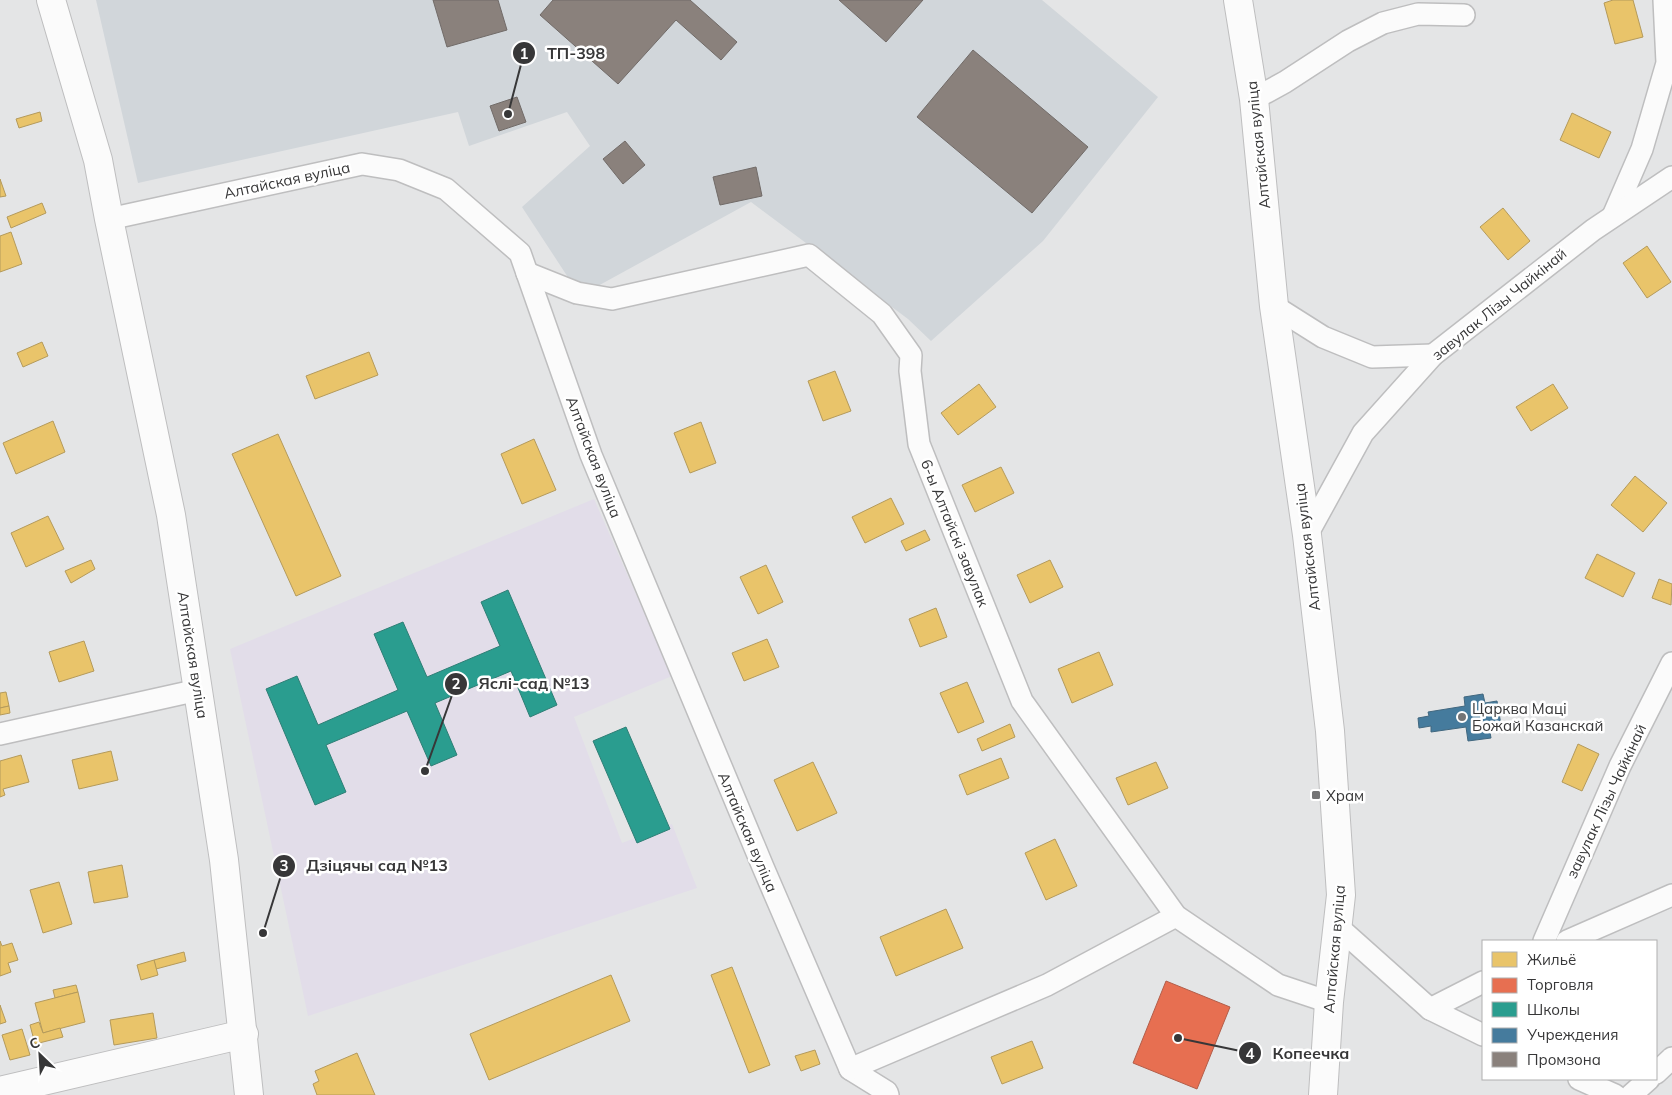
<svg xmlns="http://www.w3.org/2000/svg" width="1672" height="1095" font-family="Mulish,sans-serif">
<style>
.built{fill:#d1d6da}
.education{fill:#e2dde9}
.homes{fill:#e9c46a;stroke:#b49a5b}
.shops{fill:#e76f51;stroke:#b25e4a}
.schools{fill:#2a9d8f;stroke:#2e7e75}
.public{fill:#457b9d;stroke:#41677f}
.industry{fill:#8a817c;stroke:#716b68}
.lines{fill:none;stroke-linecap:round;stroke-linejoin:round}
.minor-casing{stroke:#bebebf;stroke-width:24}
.tertiary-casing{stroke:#bebebf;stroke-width:30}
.secondary-casing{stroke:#bebebf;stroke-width:30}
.minor{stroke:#fbfbfb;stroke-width:21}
.tertiary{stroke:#fbfbfb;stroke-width:28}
.secondary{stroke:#fbfbfb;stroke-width:28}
.poi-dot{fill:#747475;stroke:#fff;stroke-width:2}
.labels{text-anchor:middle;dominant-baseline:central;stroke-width:5;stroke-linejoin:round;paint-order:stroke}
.street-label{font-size:15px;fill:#373738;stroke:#fff}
.poi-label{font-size:15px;fill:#373738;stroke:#fff;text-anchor:start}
.leader{fill:none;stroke:#373738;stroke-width:2}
.callout-dot{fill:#373738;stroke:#fff;stroke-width:2}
.mark-label{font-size:15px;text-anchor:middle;font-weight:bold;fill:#fff}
.callout-label{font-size:16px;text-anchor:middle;font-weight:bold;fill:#373738;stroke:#fff;stroke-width:5;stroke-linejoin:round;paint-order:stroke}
</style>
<rect width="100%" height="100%" fill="#e4e5e6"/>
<path class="built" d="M96,0H1042L1158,97L1043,241L931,341L908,319L751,202L596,287L575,288L522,207L590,146L567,112L469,146L458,112L138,183Z"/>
<path class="education" d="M594,499L672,676L574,717L622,843L672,824L697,888L308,1016L230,649Z"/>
<g class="homes">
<path d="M1613,0H1633L1643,37L1615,44L1604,3Z"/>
<path d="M40,112L42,121L19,128L16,119Z"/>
<path d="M1572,113L1611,132L1599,158L1560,140Z"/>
<path d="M0,179L6,196L0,197Z"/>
<path d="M42,203L46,213L11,228L7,217Z"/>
<path d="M1503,208L1530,241L1508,260L1480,227Z"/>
<path d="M11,232L22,264L0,272V236Z"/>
<path d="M1647,246L1671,282L1647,298L1623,263Z"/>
<path d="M42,342L48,356L23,367L17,353Z"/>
<path d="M369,352L378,375L315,399L306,376Z"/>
<path d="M835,371L851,411L823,421L808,381Z"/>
<path d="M979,384L996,407L958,435L941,413Z"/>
<path d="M1553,384L1568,408L1531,431L1516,407Z"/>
<path d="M53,421L65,452L16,474L3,443Z"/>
<path d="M701,422L716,463L690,473L674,433Z"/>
<path d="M278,434L341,576L296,596L232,454Z"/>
<path d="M534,439L556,490L522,504L501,454Z"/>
<path d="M1001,467L1014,493L975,512L962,485Z"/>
<path d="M1635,476L1667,503L1643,532L1611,505Z"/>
<path d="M891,498L904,524L865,543L852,517Z"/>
<path d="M48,516L64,549L26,567L11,533Z"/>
<path d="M925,530L930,540L906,551L901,541Z"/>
<path d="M1597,554L1635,573L1623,597L1585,578Z"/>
<path d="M91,560L95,569L71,583L65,571Z"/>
<path d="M1050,560L1063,587L1030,603L1017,575Z"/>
<path d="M766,565L783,602L758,614L740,577Z"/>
<path d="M1659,579L1672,584L1671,605L1652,598Z"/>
<path d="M936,608L947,637L920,647L909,619Z"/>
<path d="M767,639L779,667L744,681L732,653Z"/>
<path d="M84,641L94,671L59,682L49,652Z"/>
<path d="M1099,652L1113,685L1072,703L1058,669Z"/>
<path d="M967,682L984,722L958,733L940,693Z"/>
<path d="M6,692L9,706L0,708V693Z"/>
<path d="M9,706L10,713L0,715V708Z"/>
<path d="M1010,724L1015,737L982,751L977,739Z"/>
<path d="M1578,744L1599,754L1582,791L1562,782Z"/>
<path d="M111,751L118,780L79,789L72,760Z"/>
<path d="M21,755L29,782L3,789L5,795L0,797V761Z"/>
<path d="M1001,758L1009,778L967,795L959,775Z"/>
<path d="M813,762L837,813L797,831L774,780Z"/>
<path d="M1156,762L1168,788L1128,805L1116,778Z"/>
<path d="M1055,839L1077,886L1046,900L1025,853Z"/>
<path d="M122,865L128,897L94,903L88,872Z"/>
<path d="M59,882L72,924L43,933L30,890Z"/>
<path d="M946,909L963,948L896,976L880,937Z"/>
<path d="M0,941L2,946L12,943L18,960L8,963L11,972L0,976Z"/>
<path d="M184,952L186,961L156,969L154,960Z"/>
<path d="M154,960L158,975L141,980L137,965Z"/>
<path d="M732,967L770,1065L749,1073L711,975Z"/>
<path d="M611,975L630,1021L489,1080L470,1034Z"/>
<path d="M76,985L78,992L55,998L53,990Z"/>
<path d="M78,992L85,1022L43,1033L35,1003Z"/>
<path d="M0,1005L6,1022L0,1024Z"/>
<path d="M153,1013L157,1038L114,1045L110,1020Z"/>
<path d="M39,1022L43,1033L60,1028L63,1037L35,1044L30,1025Z"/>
<path d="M22,1029L30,1055L10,1060L2,1035Z"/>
<path d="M1032,1041L1043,1068L1002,1084L991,1057Z"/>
<path d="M815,1050L820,1064L801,1071L795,1056Z"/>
<path d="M357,1053L375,1095H317L313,1084L319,1081L315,1071Z"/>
</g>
<path class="shops" d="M1166,981L1230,1007L1197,1089L1133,1063Z"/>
<g class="schools">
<path d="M508,590L557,705L530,717L511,671L435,703L457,755L431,766L407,711L326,745L346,792L315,805L266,689L297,676L318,725L398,690L374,634L403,622L427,677L500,646L481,602Z"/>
<path d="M626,727L670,829L637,843L593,741Z"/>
</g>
<path class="public" d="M1483,694L1485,703L1497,701L1501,725L1489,726L1491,738L1468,741L1466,727L1431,732V726L1419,728L1418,718L1429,716L1428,712L1465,706L1464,697Z"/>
<g class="industry">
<path d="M433,0H498L507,30L447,47Z"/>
<path d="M553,0H690L737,42L721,60L676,20L618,84L540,15Z"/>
<path d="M839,0H923L886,42Z"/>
<path d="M973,50L1088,147L1032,213L917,117Z"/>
<path d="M517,97L526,122L499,131L490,106Z"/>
<path d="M625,141L645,165L623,184L603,159Z"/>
<path d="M756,167L762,196L720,205L713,177Z"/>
</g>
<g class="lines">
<defs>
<g id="minor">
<path d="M1254,99L1285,82L1348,41L1383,23L1418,14L1464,15"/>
<path d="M1613,216L1642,149L1667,63L1664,0"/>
<path d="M109,219L362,164L399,170L446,189L520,253L591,455L763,867L850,1069L887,1092L888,1095"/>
<path d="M527,273L577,293L612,299L809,255L882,314L911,355L910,371L919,444L1022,701L1176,916L1278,985L1329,1002"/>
<path d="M1274,306L1323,337L1372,357L1433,355"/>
<path d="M1307,535L1363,433L1433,355L1593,230L1672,177"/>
<path d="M0,734L198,690"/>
<path d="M1337,926L1430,1009L1483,1035"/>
<path d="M1544,941L1620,766L1672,663"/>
<path d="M1567,941L1672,895"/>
<path d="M1430,1009L1483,982"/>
<path d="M850,1069L1047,985L1176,916"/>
<path d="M1656,1073L1672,1058"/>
<path d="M1579,1079L1615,1095"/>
<path d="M1631,1095L1649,1079"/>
</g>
<path id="tertiary" d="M0,1091L244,1034"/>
<g id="secondary">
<path d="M51,0L98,160L109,219L171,515L224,860L249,1095"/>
<path d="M1238,0L1254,99L1274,306L1307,535L1330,731L1341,895L1329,1002L1323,1095"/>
</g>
</defs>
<use href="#minor" class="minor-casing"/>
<use href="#tertiary" class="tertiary-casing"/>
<use href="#secondary" class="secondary-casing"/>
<use href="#minor" class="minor"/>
<use href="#tertiary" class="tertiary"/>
<use href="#secondary" class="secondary"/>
</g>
<g class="poi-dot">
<circle cx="1462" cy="717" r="5"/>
<rect x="1311" y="790" width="10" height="10" rx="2.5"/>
</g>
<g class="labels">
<g class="street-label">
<text transform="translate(1258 145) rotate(-96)">Алтайская вуліца</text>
<text transform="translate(287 180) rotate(-12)">Алтайская вуліца</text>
<text transform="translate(1499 304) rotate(-39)">завулак Лізы Чайкінай</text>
<text transform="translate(594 457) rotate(69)">Алтайская вуліца</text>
<text transform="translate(955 533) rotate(68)">6-ы Алтайскі завулак</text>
<text transform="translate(1307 547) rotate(-97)">Алтайская вуліца</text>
<text transform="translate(193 655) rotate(81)">Алтайская вуліца</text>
<text transform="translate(1606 801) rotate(-65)">завулак Лізы Чайкінай</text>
<text transform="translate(748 832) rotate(67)">Алтайская вуліца</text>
<text transform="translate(1334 949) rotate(-85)">Алтайская вуліца</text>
</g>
<g class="poi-label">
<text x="1472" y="708">Царква Маці<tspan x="1472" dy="17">Божай Казанскай</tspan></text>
<text x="1326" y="795">Храм</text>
</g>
</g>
<path class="leader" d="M508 114L524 53M425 771L456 684M263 933L284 866M1178 1038L1250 1053"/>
<g class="callout-dot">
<circle cx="508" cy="114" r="5"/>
<circle cx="425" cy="771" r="5"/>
<circle cx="263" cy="933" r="5"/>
<circle cx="1178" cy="1038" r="5"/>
<circle cx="524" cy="53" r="12"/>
<circle cx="456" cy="684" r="12"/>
<circle cx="284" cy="866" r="12"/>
<circle cx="1250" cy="1053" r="12"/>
</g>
<g class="mark-label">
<text x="524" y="59">1</text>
<text x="456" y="689">2</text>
<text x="284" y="871">3</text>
<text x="1250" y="1059">4</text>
</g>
<g class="callout-label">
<text x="576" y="59">ТП-398</text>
<text x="534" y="689">Яслі-сад №13</text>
<text x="377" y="871">Дзіцячы сад №13</text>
<text x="1311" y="1059">Копеечка</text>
</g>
<rect x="1482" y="940" width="175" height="140" fill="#ffffff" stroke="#afafaf"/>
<rect x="1492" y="952" width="25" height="15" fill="#e9c46a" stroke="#afafaf"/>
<text x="1527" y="965" font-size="15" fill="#373738">Жильё</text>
<rect x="1492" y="978" width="25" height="15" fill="#e76f51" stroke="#afafaf"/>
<text x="1527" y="990" font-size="15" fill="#373738">Торговля</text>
<rect x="1492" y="1002" width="25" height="15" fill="#2a9d8f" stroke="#afafaf"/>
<text x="1527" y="1015" font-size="15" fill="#373738">Школы</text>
<rect x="1492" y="1028" width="25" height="15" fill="#457b9d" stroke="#afafaf"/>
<text x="1527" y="1040" font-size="15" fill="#373738">Учреждения</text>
<rect x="1492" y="1052" width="25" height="15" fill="#8a817c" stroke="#afafaf"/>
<text x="1527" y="1065" font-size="15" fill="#373738">Промзона</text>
<g transform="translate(40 1055) rotate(335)" stroke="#ffffff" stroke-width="4" paint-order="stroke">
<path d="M0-4L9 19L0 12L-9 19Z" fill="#373738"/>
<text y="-8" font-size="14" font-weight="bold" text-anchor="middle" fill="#373738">С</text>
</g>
</svg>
